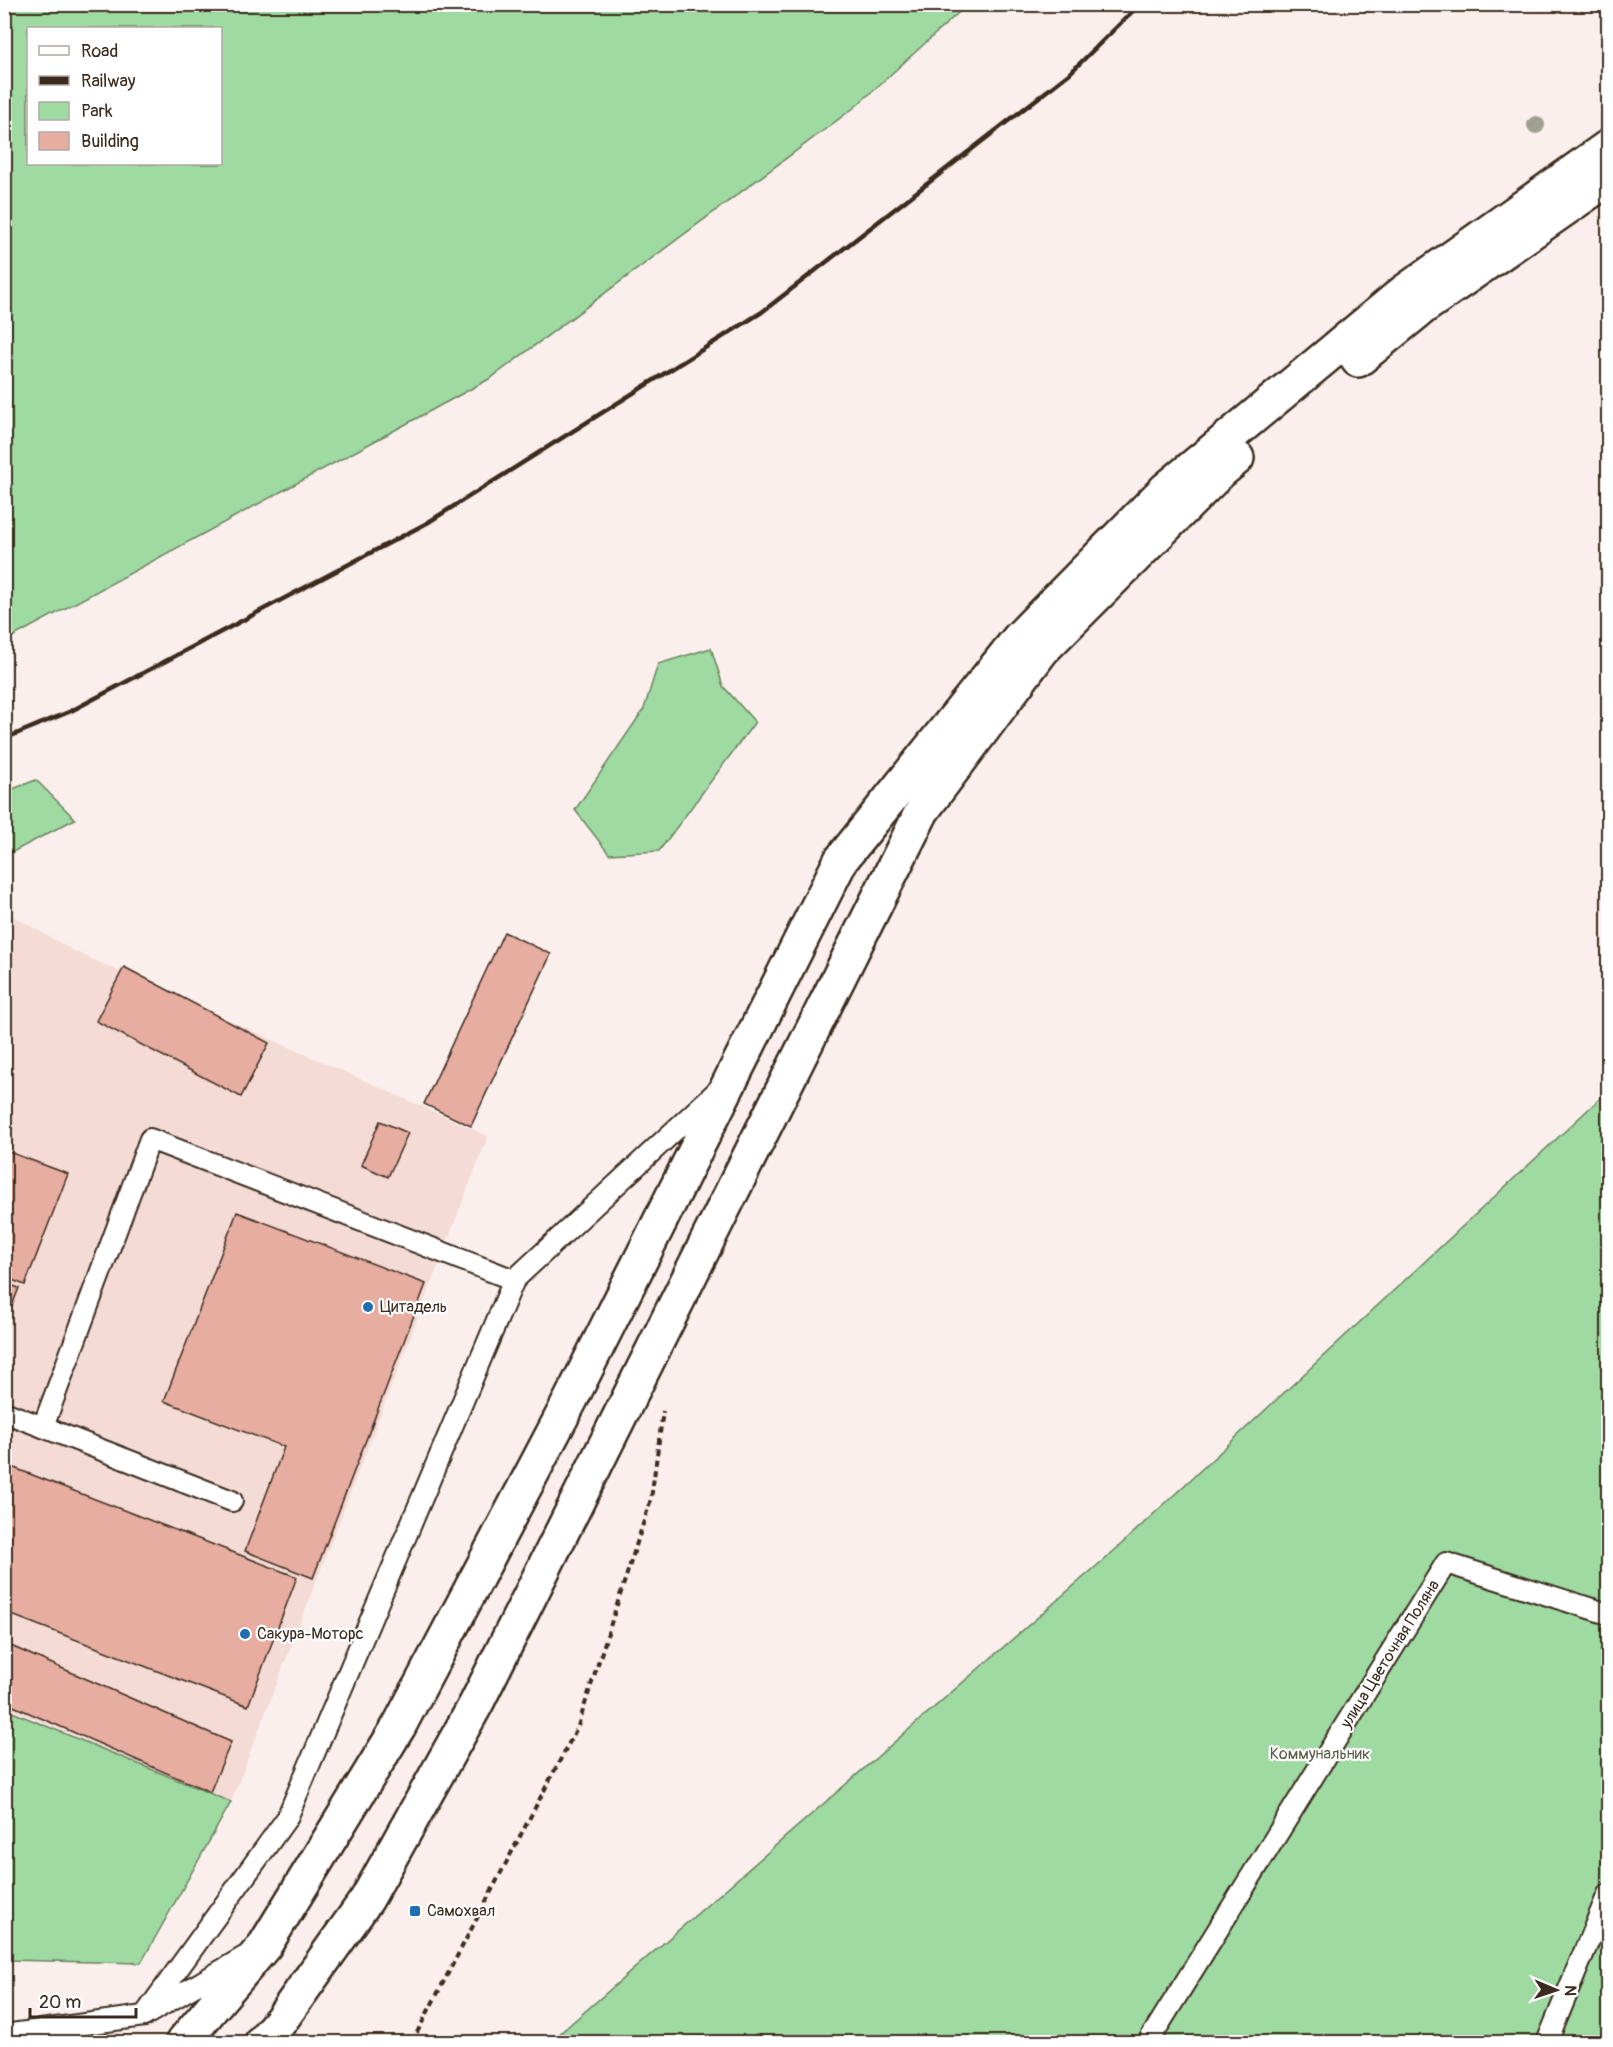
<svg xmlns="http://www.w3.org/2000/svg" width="1613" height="2047" font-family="Pangolin,sans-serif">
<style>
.built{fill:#f4dbd5}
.green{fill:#9edaa1;stroke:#6c8260;stroke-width:1.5;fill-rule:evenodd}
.building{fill:#e6ada0;stroke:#3b2a1e;stroke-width:1.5}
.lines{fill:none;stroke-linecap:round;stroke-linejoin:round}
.lane-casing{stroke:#3b2a1e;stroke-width:24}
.primary-casing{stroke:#3b2a1e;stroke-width:38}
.path{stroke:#3b2a1e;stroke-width:4;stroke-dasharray:6 4.5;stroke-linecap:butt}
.lane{stroke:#fff;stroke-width:20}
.primary{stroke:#fff;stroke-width:33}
.rail{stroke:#3b2a1e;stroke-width:4.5}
.tree{fill:#a1a090}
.poi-dot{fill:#1f6fb2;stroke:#fff;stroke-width:2}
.labels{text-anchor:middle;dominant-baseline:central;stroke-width:4.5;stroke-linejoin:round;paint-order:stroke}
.poi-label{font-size:16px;fill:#3b2a1e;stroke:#fff;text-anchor:start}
.street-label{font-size:16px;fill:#3b2a1e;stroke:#fff}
.park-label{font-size:16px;fill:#595f45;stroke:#fff}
</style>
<rect width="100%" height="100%" fill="#faefec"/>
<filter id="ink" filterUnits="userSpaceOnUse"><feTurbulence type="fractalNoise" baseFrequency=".0167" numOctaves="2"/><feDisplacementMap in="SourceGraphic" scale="12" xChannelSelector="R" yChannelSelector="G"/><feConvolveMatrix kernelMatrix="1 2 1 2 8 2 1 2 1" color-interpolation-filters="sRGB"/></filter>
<g filter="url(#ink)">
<path class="built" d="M4,911L74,951L488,1136L231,1802L5,1706Z"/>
<g class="green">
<path d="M5,4H967V5L855,107L491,378L5,641ZM28,28H220V164H28Z"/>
<path d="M711,648L723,686L755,722L659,851L609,854L575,810L644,709L658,664Z"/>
<path d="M36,780L75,819L5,856V792Z"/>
<path d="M1608,1091V2042H550L1116,1549Z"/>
<path d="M5,1709L231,1802L141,1963L5,1960Z"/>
</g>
<g class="building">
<path d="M504,932L551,954L471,1126L424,1104Z"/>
<path d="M124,967L269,1043L241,1097L96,1021Z"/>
<path d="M380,1121L408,1133L388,1177L361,1165Z"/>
<path d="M4,1150L68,1174L25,1285L4,1277Z"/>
<path d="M237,1212L426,1284L313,1578L245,1551L284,1447L164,1401Z"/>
<path d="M4,1283L19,1288L4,1326Z"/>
<path d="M4,1464L297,1577L248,1706L4,1612Z"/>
<path d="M4,1643L231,1742L210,1792L4,1702Z"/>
</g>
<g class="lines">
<defs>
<g id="lane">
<path d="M4,1412L43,1427"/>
<path d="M232,1501L43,1427L150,1139L514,1280L717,1091"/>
<path d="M144,2016L287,1818L514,1280"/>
<path d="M4,2035L144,2016L244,1957"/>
<path d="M1148,2042L1446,1563L1608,1614"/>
<path d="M1547,2042L1608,1894"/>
</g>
<g id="primary">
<path d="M1358,360L1422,308L1608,179"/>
<path d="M183,2042L265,1945L399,1726L571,1399L841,860L1020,637L1165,490L1404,292L1608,147"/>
<path d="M262,2042L281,2020L367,1899L476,1704L922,811L1043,649L1220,472L1237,458"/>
</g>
</defs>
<use href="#lane" class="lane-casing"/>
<use href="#primary" class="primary-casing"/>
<path class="path" d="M412,2042L578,1726L651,1499L663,1411"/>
<use href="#lane" class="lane"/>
<use href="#primary" class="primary"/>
<path class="rail" d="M4,739L71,711L427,523L762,312L1070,73L1140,4"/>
</g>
<circle class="tree" cx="1536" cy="125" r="9"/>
</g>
<g class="poi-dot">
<circle cx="368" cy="1307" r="6"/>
<circle cx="245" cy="1634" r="6"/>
<rect x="409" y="1905" width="12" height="12" rx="3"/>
</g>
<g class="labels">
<g class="poi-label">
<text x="380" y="1307">Цитадель</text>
<text x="257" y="1634">Сакура-Моторс</text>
<text x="427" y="1911">Самохвал</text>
</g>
<g class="street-label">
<text transform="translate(1390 1654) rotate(-58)">улица Цветочная Поляна</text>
</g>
<g class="park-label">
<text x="1320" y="1754">Коммунальник</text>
</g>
</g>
<rect width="1613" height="2047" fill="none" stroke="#fff" stroke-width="24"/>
<rect x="12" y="12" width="1589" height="2023" fill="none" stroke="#3b2a1e" stroke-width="2" filter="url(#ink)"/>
<rect x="27" y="27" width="195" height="138" fill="#ffffff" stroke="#b1aaa5" stroke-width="1.5"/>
<rect x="39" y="46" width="30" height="9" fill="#ffffff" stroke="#b1aaa5" stroke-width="1.5"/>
<text x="81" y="57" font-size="18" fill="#3b2a1e">Road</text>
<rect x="39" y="76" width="30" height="9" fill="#3b2a1e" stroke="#b1aaa5" stroke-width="1.5"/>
<text x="81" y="87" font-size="18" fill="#3b2a1e">Railway</text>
<rect x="39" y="102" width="30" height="18" fill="#9edaa1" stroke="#b1aaa5" stroke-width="1.5"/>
<text x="81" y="117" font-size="18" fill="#3b2a1e">Park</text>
<rect x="39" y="132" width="30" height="18" fill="#e6ada0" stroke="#b1aaa5" stroke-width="1.5"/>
<text x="81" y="147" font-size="18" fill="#3b2a1e">Building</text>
<g transform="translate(1556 1990) rotate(92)" stroke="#ffffff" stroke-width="4.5" paint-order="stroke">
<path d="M0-4.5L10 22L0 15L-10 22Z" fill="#3b2a1e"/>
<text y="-9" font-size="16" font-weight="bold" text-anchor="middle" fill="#3b2a1e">N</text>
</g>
<path d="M30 2008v9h106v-9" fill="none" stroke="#3b2a1e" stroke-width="3"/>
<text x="39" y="2008" font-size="18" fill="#3b2a1e" stroke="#ffffff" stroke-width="4.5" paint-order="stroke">20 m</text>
</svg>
